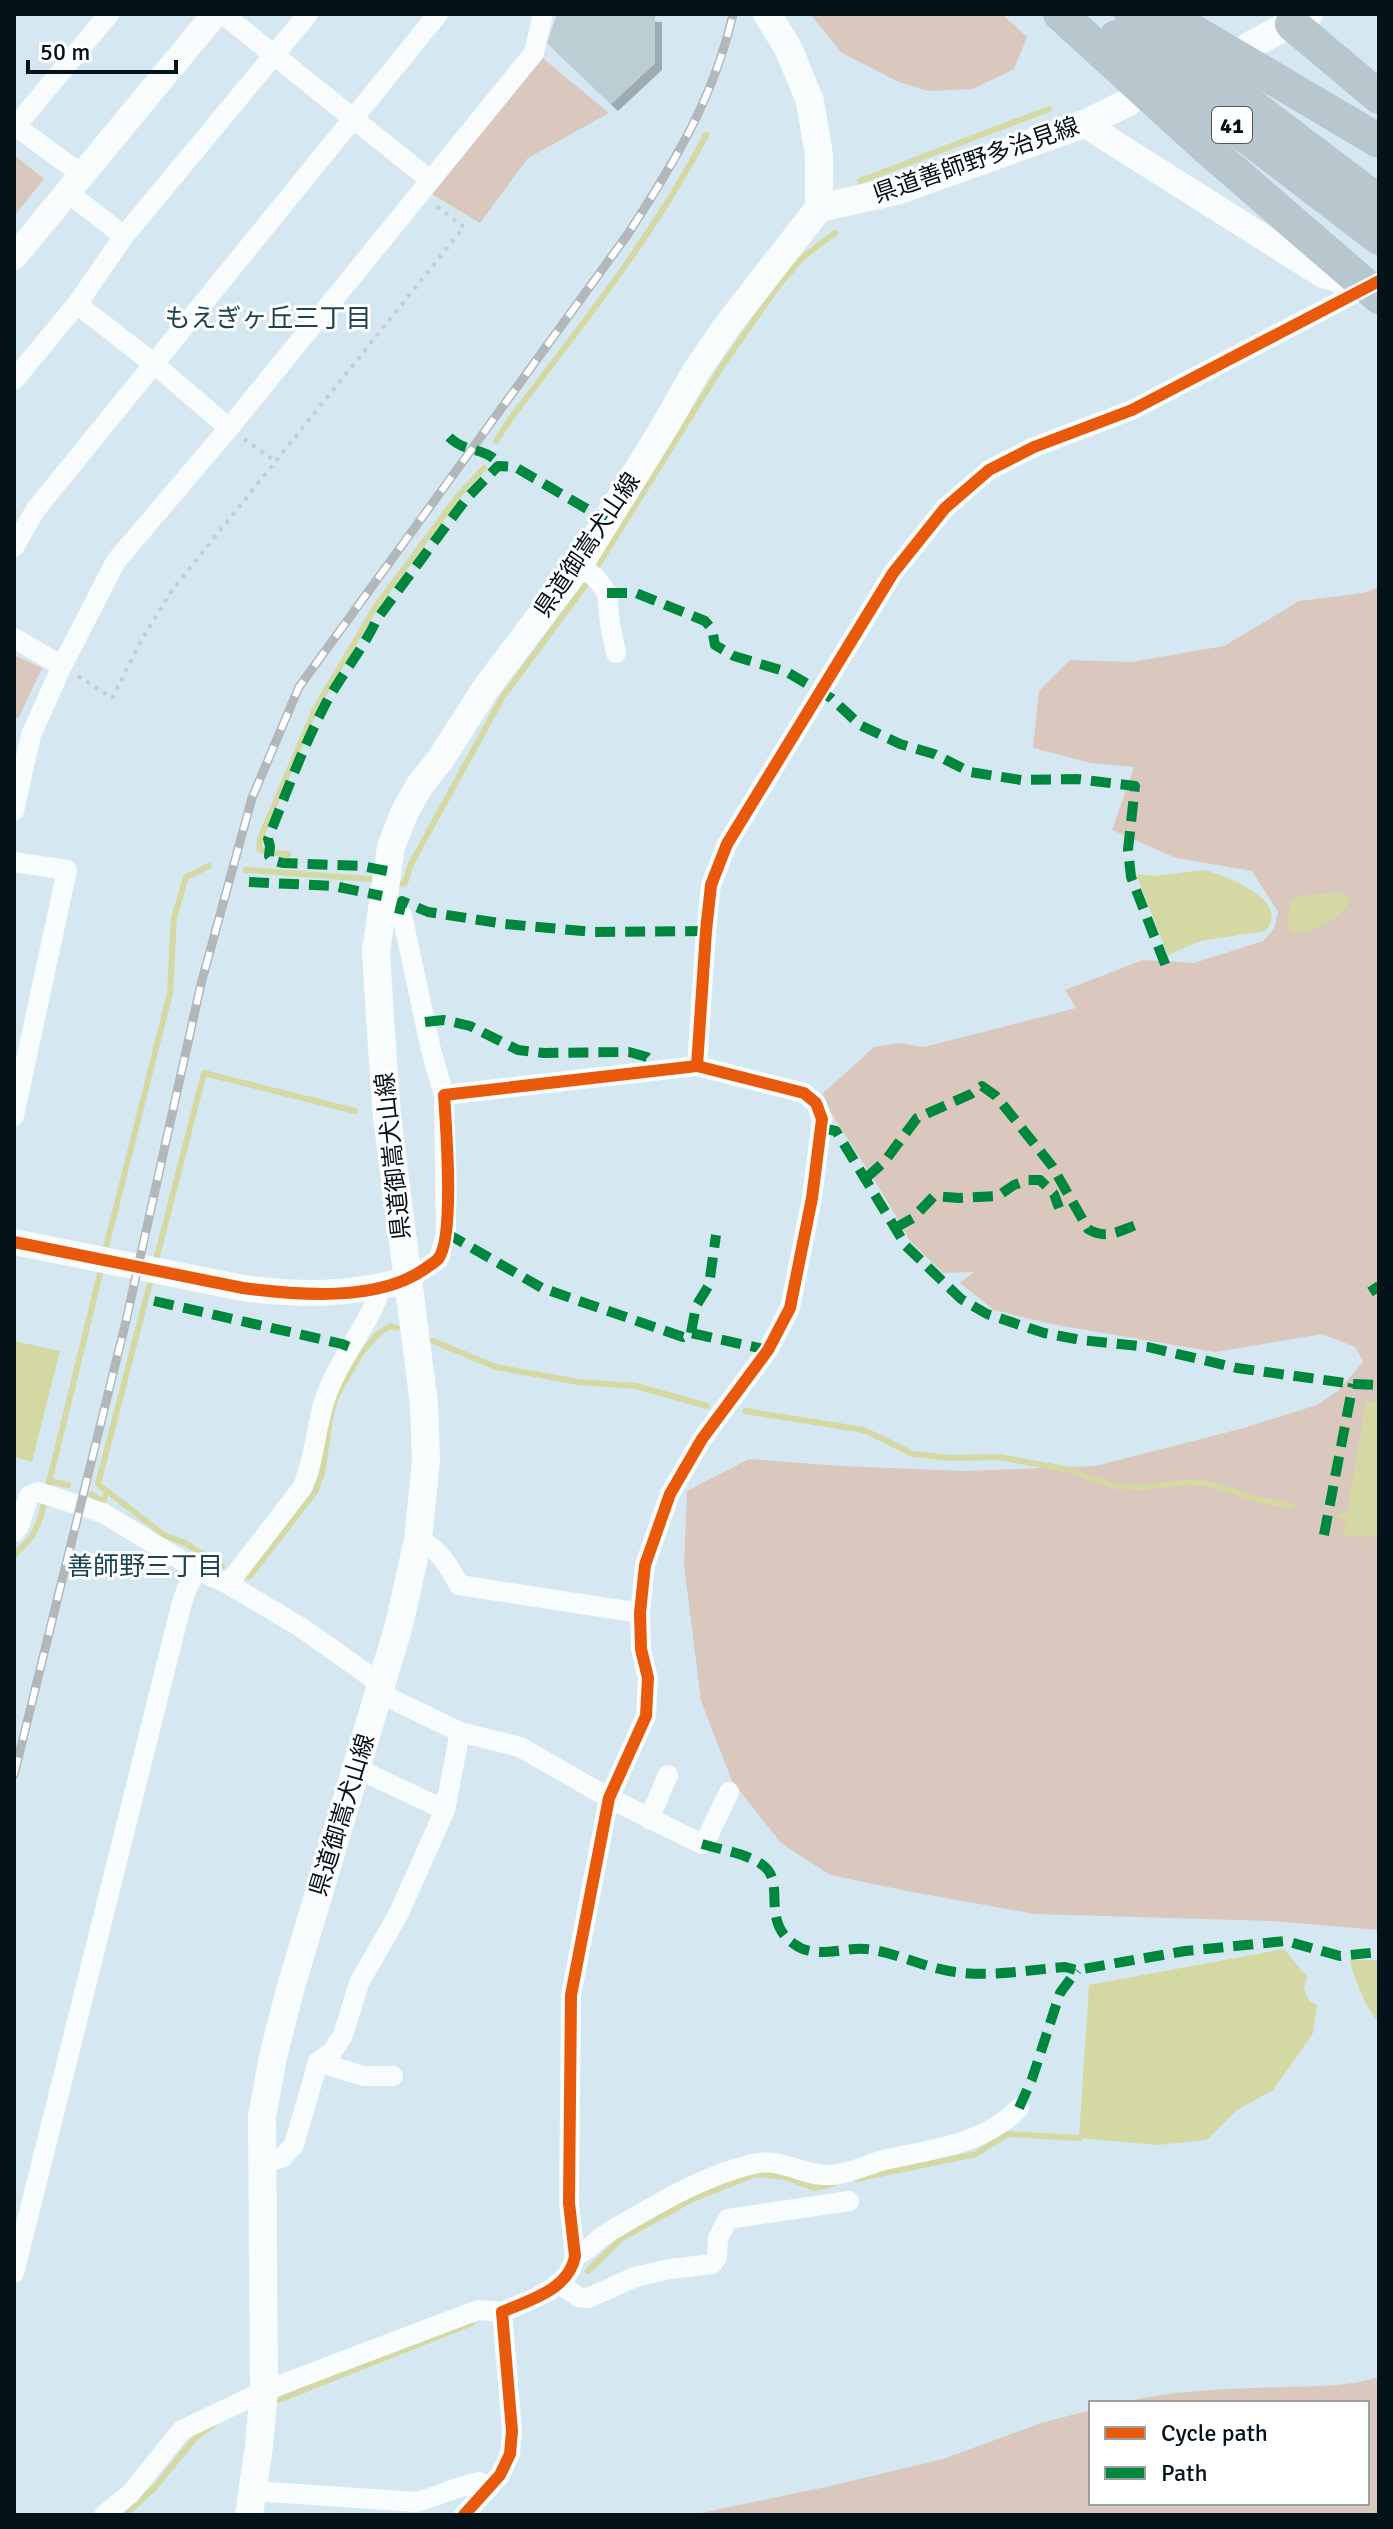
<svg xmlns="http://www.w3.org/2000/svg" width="1393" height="2529" font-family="Signika,'Noto Sans JP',sans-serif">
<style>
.green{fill:#dac8bf}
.water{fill:#d4d9a3}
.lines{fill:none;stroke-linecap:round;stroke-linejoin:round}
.stream{stroke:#d4d9a3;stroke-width:6}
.building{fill:#bcced3;filter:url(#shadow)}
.path{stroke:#c7cdcf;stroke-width:4;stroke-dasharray:4 6;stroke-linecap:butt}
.minor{stroke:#f9fcfd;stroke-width:20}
.tertiary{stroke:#f9fcfd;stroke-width:26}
.secondary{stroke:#f9fcfd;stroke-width:28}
.trunk{stroke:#b7c7cd;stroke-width:34}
.rail-casing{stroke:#b2b7b9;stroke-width:9}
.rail{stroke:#fff;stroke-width:6;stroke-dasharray:18;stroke-linecap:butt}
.quiet{stroke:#00873e;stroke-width:10;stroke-dasharray:20 10;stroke-linecap:butt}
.cycleway-casing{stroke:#fff;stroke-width:17}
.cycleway{stroke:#e8590c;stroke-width:12}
.labels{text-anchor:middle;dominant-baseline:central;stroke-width:6;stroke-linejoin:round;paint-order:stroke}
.shield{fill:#fff;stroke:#4f5a5f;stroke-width:2}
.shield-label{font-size:22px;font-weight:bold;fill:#04131a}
.street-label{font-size:24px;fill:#04131a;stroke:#fff}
.neighbourhood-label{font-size:26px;fill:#1c4454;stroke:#fff}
</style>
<defs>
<filter id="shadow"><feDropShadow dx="7" dy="7" stdDeviation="0" flood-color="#0004"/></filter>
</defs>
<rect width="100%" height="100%" fill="#d5e8f1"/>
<g class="green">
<path d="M810,14H1002L1027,37L1014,69L973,89L928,91L899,82L842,53Z"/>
<path d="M539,55L609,113L528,158L480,223L432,194Z"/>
<path d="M14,155L44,179L14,216Z"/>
<path d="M1379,587V1930L1271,1921L1035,1914L907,1891L830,1875L781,1843L732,1781L701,1701L684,1565L687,1491L749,1459L841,1466L964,1471L1095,1466L1240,1429L1317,1405L1339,1390L1363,1362L1355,1347L1322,1334L1215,1352L1051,1324L994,1310L960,1283L974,1272L943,1273L910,1241L880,1189L820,1096L874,1047L900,1043L924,1047L1076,1008L1065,990L1143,960L1194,963L1263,941L1274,929L1278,912L1252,871L1176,858L1112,830L1134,767L1091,763L1033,748L1039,691L1070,660L1131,662L1224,646L1299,601L1363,593Z"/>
<path d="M14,655L42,668L18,719L14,717Z"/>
<path d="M1379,2377V2515H692L830,2486L943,2459L1041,2423L1091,2410V2503H1367V2403H1120C1172,2390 1227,2389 1281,2387C1314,2386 1347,2387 1379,2377Z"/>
</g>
<g class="water">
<path d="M1203,870C1226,875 1293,901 1265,931L1200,941L1168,955L1136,874L1154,876Z"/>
<path d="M1335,893L1344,894L1350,900C1343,918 1308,938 1290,932C1288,918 1286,907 1295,896Z"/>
<path d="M14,1341L60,1351L32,1462L14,1457Z"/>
<path d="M1379,1401V1537L1343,1536L1366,1402Z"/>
<path d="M1284,1949L1307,1977L1304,1989L1309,2001L1317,2005L1313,2033L1273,2090L1237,2110L1207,2140L1157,2145L1079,2138L1089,1985Z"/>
<path d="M1351,1960H1379V2022C1364,2006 1357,1983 1350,1963Z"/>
</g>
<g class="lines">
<g class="stream">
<path d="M860,181L1049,109"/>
<path d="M496,441L511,418C580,327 653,237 706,135"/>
<path d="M264,851L259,849L260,839L315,709L376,606L459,495L484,468"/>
<path d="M275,853L288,854L286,858"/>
<path d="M246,870L370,879"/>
<path d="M399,884L405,883L411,864L502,698L587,583L722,366L778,286L803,257L835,233"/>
<path d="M104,1255L170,993L174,918L186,877L209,866"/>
<path d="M155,1264L204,1073L355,1111"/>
<path d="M433,1341L496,1367L578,1382L636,1386L707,1406"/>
<path d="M745,1411L864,1430L913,1454L951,1458L998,1457L1066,1469L1114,1486L1143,1487L1191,1482L1210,1484L1257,1499L1291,1506"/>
<path d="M50,1481L68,1485"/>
<path d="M107,1491L164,1535L185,1543L222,1566"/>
<path d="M91,1494L103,1502L107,1491L98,1484L152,1275"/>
<path d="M1340,1516L1353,1513"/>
<path d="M14,1556L33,1535L40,1519L102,1266"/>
<path d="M249,1577L315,1492L322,1474L331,1413L338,1393L361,1353L379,1333L391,1326L397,1328"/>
<path d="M856,2179L976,2154L1007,2134L1079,2138"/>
<path d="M588,2271L621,2239L691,2200L755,2174L785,2177L814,2188L833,2184"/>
<path d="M279,2400L472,2323"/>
<path d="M125,2515L155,2487L196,2437L215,2424"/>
</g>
</g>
<path class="building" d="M557,14L655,15V63L611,104L547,43Z"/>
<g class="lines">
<g class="path">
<path d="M244,439L275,461"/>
<path d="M78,676L112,698L141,641L173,589L464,227L435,205"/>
</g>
<g class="minor">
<path d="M223,14L430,180"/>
<path d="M14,125L81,174"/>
<path d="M15,127L109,14"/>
<path d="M67,192L124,236"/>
<path d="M77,304L154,364L229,428"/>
<path d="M14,380L77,304L124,236L308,14"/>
<path d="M14,547L36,509L438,14"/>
<path d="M579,565L596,578L607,593L610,624L616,653"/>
<path d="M14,638L62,666"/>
<path d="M14,811L31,735L62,666L116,561L229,428L534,53L543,14"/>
<path d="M14,862L67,870L14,1116"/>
<path d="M380,911L402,915L431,1050L444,1095"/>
<path d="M697,1066L706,931L711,885L727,844L893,573L945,508L989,470L1034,447L1132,410L1367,287"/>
<path d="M408,1280L439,1259L446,1233L444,1095L697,1066L804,1093L816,1103L822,1119L812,1198L790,1308L768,1350L702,1439L670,1494L645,1565L640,1613L641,1649L648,1678L646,1716L609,1798L571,1995L569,2203L575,2256C569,2290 529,2300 502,2312L512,2431L510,2454L500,2475L464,2515"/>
<path d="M14,1532L19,1526L29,1496L38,1492L103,1513L197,1570L228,1584L302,1628L381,1684"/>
<path d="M418,1540C440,1549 448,1565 459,1585L640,1613"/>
<path d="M228,1584L302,1488C317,1455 315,1419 330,1386C345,1351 370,1323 381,1287"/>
<path d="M379,1693L460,1732L520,1747L609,1798L702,1844L708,1836L729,1792"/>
<path d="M356,1768L445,1810"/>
<path d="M649,1819L668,1775"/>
<path d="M318,2062L363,2076H393"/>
<path d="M263,2162L282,2158L294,2145L318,2062L332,2052L343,2035L359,1983L398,1915L445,1810L460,1732"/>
<path d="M575,2256C591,2250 595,2240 609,2232C653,2206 702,2176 753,2164C782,2157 804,2177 831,2175C849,2174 866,2165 884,2160C931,2149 984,2145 1019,2108"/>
<path d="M14,2273L181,1606L187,1588L197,1570"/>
<path d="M559,2283L578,2297L588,2298L635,2277L670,2269L712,2264L717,2257L718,2238L728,2219L849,2201"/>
<path d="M253,2491L416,2502C437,2497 457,2486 479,2482L488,2489"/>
<path d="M104,2515L130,2494L182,2430L264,2391L478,2310L502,2312"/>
</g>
<g class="tertiary">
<path d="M1084,124L1323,275L1365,287"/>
<path d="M14,257L215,14"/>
<path d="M14,1242L243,1288C302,1296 350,1295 408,1280"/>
</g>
<g class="secondary">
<path d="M1249,46L1309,14"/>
<path d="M819,208L896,191L1084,124L1129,102"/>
<path d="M249,2515L259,2446L264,2391L262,2117L273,2057L290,1990L399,1625L418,1540L426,1461L424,1404L387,1117L380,1019L376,951L391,847L405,811L420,785L440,760L486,688L579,565L665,426L695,373L727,326L819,208V155L810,101L788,48L767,14"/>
</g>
<g class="trunk">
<path d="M1060,14L1208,149L1379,297"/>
<path d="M1131,14L1379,202"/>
<path d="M1164,14L1379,141"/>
<path d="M1292,24L1379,97"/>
<path d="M1116,37L1379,238"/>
</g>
<defs>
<path id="rail" d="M14,1775L126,1321L201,984L252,798L299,687L628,234C675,161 713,100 733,14"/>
</defs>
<use href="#rail" class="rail-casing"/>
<use href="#rail" class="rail"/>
<g class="quiet">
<path d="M449,437C467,455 487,445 501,467"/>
<path d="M607,593H636L705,621L712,629L715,645L734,656L787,672L831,698L860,725L900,744L934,754L970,772L1021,780L1076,779L1135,786L1128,850L1131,877L1167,969"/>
<path d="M387,871L362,866L283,863L272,860L269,856L270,846L268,839C286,793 303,747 326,703C342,674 363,649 377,619L466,499L498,466L515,467L606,520"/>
<path d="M249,882L334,886L382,896"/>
<path d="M399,914L402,901L428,912L505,924L593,932L706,931"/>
<path d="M425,1022L444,1020L470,1026L518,1050L544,1053L629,1052L647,1057L653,1063L656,1071"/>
<path d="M821,1128L836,1131L906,1246L961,1299L987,1314L1044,1333L1081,1340L1148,1347L1237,1368L1353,1384L1379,1385"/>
<path d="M866,1178L885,1161L917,1118L971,1094L982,1086L996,1096L1052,1166L1088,1229C1106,1240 1119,1231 1136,1225"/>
<path d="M895,1228L913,1218L934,1196L959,1198L998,1196L1014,1185L1028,1180H1040L1054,1194L1059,1208"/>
<path d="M446,1233L542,1288L683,1337L691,1333L768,1350"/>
<path d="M1370,1292L1379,1286"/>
<path d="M154,1301L342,1344L352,1348"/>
<path d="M691,1333L696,1306L709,1285L716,1235"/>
<path d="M1324,1535L1353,1384"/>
<path d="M702,1844C722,1850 750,1854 765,1867C785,1885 761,1921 794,1944C815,1960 842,1947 866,1949C895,1952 920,1966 949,1971C986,1978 1028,1970 1065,1967L1077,1970L1185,1951L1286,1941L1340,1956L1379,1952"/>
<path d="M1019,2108L1032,2079L1060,1993L1077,1970"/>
</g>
<defs>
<g id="cycleway">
<path d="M697,1066L706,931L711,885L727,844L893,573L945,508L989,470L1034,447L1132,410L1379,281"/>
<path d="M14,1242L243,1288C297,1295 376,1302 423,1270C427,1267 434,1263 438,1259C455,1239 446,1126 444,1095L697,1066L804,1093L816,1103L822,1119L812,1198L790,1308L768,1350L702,1439L670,1494L645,1565L640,1613L641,1649L648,1678L646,1716L609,1798L571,1995L569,2203L575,2256C569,2290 529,2300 502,2312L512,2431L510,2454L500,2475L464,2515"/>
</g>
</defs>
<use href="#cycleway" class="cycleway-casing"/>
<use href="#cycleway" class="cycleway"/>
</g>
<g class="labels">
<rect class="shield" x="1212" y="107" width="40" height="36" rx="6"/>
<g class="shield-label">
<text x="1232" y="125">41</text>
</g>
<g class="street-label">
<text transform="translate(976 160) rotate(-19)">県道善師野多治見線</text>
<text transform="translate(587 545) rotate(-56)">県道御嵩犬山線</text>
<text transform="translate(393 1156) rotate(-96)">県道御嵩犬山線</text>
<text transform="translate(342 1815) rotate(-73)">県道御嵩犬山線</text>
</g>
<g class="neighbourhood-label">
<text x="268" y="319">もえぎヶ丘三丁目</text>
<text x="145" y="1567">善師野三丁目</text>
</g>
</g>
<rect width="1393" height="2529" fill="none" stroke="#04131a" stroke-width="32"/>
<rect x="1089" y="2401" width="280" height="104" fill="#ffffff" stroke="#9ba1a3" stroke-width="2"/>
<rect x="1105" y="2427" width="40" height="12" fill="#e8590c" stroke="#9ba1a3" stroke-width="2"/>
<text x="1161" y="2441" font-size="24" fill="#04131a">Cycle path</text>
<rect x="1105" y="2467" width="40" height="12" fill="#00873e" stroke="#9ba1a3" stroke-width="2"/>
<text x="1161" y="2481" font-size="24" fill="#04131a">Path</text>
<path d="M28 60v12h148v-12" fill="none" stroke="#04131a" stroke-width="4"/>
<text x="40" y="60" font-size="24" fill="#04131a" stroke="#ffffff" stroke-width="6" paint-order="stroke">50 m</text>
</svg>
